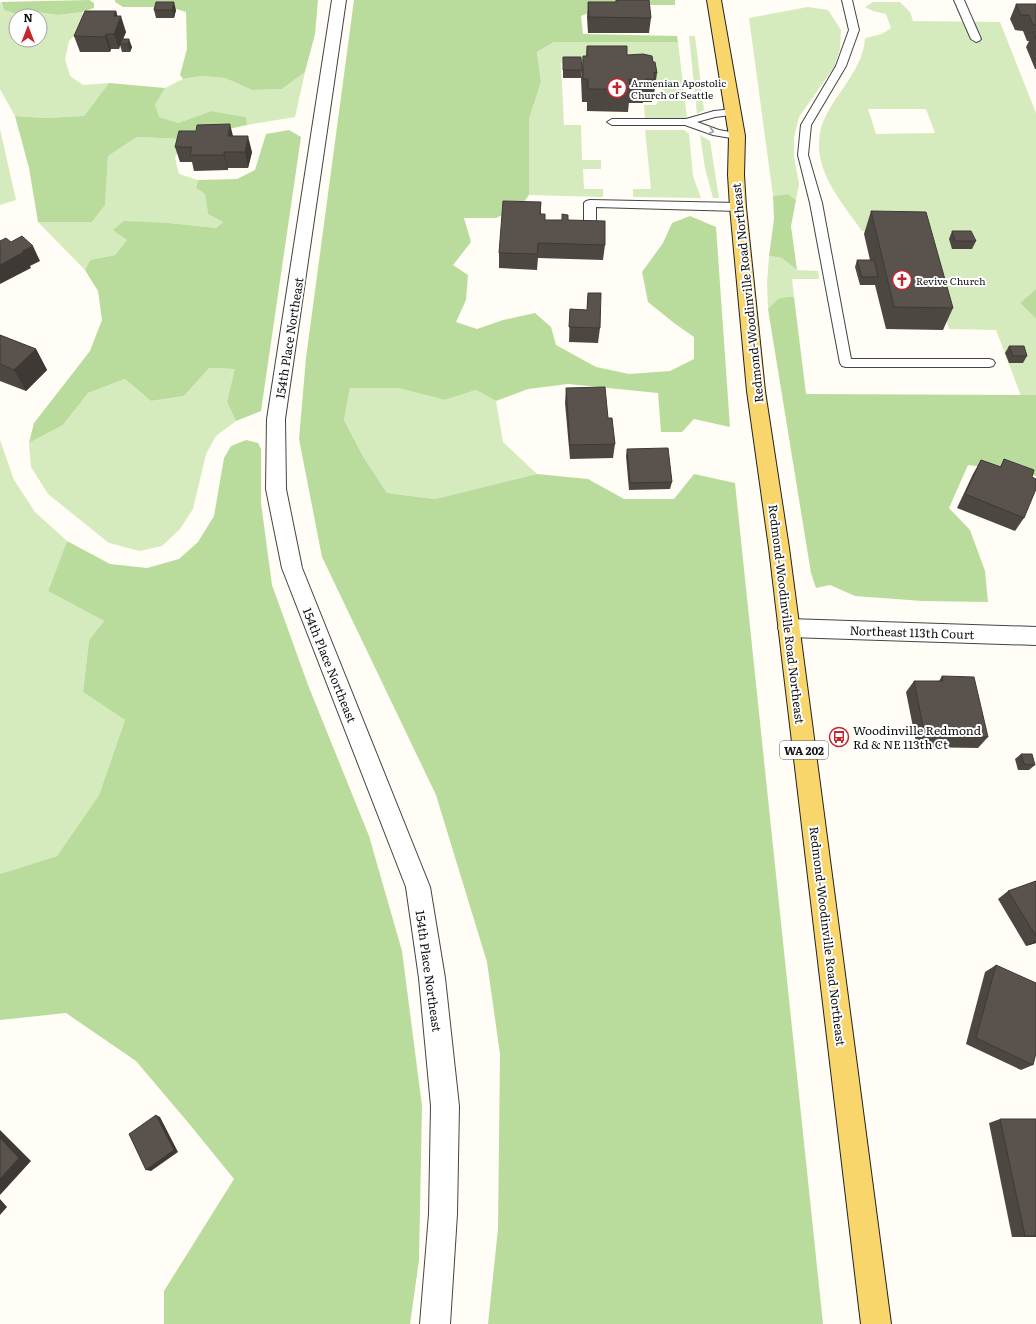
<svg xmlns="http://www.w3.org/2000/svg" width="1036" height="1324" font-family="Literata,serif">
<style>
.green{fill:#d5ebbd;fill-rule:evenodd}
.forest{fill:#b9dc9c}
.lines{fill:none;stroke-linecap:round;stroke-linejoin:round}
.lane-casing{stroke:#444;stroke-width:2}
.street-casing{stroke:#444;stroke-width:2}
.primary-casing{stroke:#222;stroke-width:2}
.lane{fill:#fff;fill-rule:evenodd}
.street{fill:#fff;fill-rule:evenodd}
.primary{fill:#f9d66b;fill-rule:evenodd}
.wall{fill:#4d4742}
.shaded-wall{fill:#3f3936}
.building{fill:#5a524d;stroke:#3f3936}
.oneway{stroke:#a0a0a0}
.labels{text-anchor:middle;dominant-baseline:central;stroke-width:4;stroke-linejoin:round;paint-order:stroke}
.far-poi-label{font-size:10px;fill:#111;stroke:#fff;text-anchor:start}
.shield{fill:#fff;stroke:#585858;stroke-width:1}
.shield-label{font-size:11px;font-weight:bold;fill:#111}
.street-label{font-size:12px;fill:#111;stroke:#fff}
.poi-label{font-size:12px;fill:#111;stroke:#fff;text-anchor:start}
</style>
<rect width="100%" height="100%" fill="#fffdf5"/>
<g class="green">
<path d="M0,2L4,10L20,15L36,12L58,15L82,12L85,25L69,41L65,59L70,76L83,85L109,83L84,116L45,118L15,116L0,89ZM16,16H40V40H16Z"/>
<path d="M873,2H900L910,12L913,21L1000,22L1036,113V289L1020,303L1036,319V395L1021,396L996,330L949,329L922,232L862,231C842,202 813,171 820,133C822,118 835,100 844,87C854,72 864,57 865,38L882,34L891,28L886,14L873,11L865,7ZM868,109H926L935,133L876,134Z"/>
<path d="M808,7L828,10L841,30L840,49L834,67L799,117L794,137V157L799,184L796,200L788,194L773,196L749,18Z"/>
<path d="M689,36H695L704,110L697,114Z"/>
<path d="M588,41L678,42L687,118H645L644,105H656L663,91L654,78L633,64L561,63L564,125H581L582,160H601V169H583L584,189H603V197L529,195V119L541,82L537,52L554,42Z"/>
<path d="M305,72L295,117L247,125L246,117L211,111L178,123L158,117L155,105L165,88L183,79L201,76L225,78L252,90L282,89Z"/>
<path d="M0,129L16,200L0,205Z"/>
<path d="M645,130H684L689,134L693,176L701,198L633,197V189H651Z"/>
<path d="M700,135L710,141L719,198H713L705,168Z"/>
<path d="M137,137L183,139L175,158L179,174L198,180L196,188L205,194L208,214L223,222L216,228L169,223L127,240L115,255L90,260L85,270L38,222H92L105,205L108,156Z"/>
<path d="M769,256L782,258L797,270L818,271L819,279H792L794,297H787L768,309L767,283Z"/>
<path d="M209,368L236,369L227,402L236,421L216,436L206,454L193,509L180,529L162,546L140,551L109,543L48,494L31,467L29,443L63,425L88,393L125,379L151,401L184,396Z"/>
<path d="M350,388H398L445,400L476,390L496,401L503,442L537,474L435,499L387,493L364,458L344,420Z"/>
<path d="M0,440L14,480L35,512L67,541L48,591L104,621L89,640L83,692L125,720L99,795L57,856L0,874Z"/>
</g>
<g class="forest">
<path d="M89,0L94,3V8L82,12L58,15L36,12L20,15L4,10L1,2Z"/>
<path d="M115,0H318L315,34L305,72L282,89L252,90L225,78L201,76L183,79L180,75L187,49L186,12L170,7H123L115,2Z"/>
<path d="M354,0H675V5H631L603,7L581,16L583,34L677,36L678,42H554L537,52L541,82L529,119V195L521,206L496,218H464L471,242L453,265L468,275L466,300L456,322L477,329L503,320L535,313L551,327L556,345L596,367L629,374L670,371L694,359V337L674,323L648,302L642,272L663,243L672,223L690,216L716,227L730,427L694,419L682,432H661L658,393L568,384L528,389L496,401L476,390L445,400L398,388H350L344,420L364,458L387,493L435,499L537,474L588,479L624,499H674L694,474L735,483L823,1324H488L498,1229L500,1054L487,962L436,795L322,557L299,439L306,358Z"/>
<path d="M109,83L165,88L155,105L159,117L178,123L211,111L246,117L247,125L183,139L137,137L108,156L105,205L92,222H38L29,168L15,116L45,118L84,116Z"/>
<path d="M289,130L301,137L261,411L236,421L227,402L235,369L209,368L184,396L151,401L125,379L88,393L63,425L29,443L34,423L90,351L102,320L98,291L85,270L90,260L115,255L127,240L113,230L124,221L169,223L216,228L223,222L208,214L205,194L196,188L198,180L237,179L255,170L266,134Z"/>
<path d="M788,194L796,200L791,226L797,270L782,258L769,256L774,219L773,196Z"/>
<path d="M1036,289V319L1020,303Z"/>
<path d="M787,297H794L806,394L1036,395V476L1016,471L968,465L949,508L970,530L985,571L988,602L922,601L855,596L830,585L816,588L811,573L768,309L778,299Z"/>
<path d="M246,440L258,443L261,449V503L272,585L308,685L369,836L402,951L422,1106L419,1260L410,1324H164V1291L234,1179L191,1126L136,1061L66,1013L0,1020V874L57,856L99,795L125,720L83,692L89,640L104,621L48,591L67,541L110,564L147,568L179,559L198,542L214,516L224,458L231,446Z"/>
</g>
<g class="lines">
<defs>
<g id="lane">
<path d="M842,0H852L859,30L846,66L811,125L808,155L822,203L851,359H989L993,360L995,363L993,366L989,367H846L842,366L840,363L810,203L798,155L801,125L836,66L849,30Z"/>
<path d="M954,0H964L981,39L979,41L976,42L971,39Z"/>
<path d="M734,109L738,110L739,112L738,114L715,117L697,122L719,130L741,134L742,136L737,139L713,135L685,125H612L607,122L612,119H686L714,111Z"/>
<path d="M590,200L738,203L742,205L744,207L742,209L738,211L596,207V232L594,235H586L584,232V203L586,201Z"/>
</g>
<g id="street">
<path d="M332,0H346L285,419L286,489L302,568L430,887L445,978L459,1106L457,1214L450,1324H420L429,1214L431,1106L419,978L406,887L282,568L266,489L267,419Z"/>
<path d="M789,619L1036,627V645L789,637L781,634L778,628L781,622Z"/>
</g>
<path id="primary" d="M707,0H721L745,136L744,175L746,207L765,391L789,548L891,1324H861L769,548L747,391L730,207L728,175L729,136Z"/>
</defs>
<use href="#lane" class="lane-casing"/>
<use href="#street" class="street-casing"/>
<use href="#primary" class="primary-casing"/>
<use href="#lane" class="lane"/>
<use href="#street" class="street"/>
<use href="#primary" class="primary"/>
</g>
<g class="wall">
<path d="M616,0H649L651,18L649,33H588L587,17L588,2H616Z"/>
<path d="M1016,4H1036V69H1035L1026,47L1029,41H1027L1023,31L1015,30L1010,19Z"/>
<path d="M154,10H176L174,18H156Z"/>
<path d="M116,11L117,16L126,32L123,39L132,47L130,52H122L120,45L119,49H111L110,52H80L74,36Z"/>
<path d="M587,46L653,62L657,73L654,95H653L652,102H643V103H629V102L628,112L587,111V102H582L581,78L583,56H586Z"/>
<path d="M563,57L582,70L581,78H563Z"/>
<path d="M233,136L252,152L248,168H228V170L194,171L192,162H180L175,147Z"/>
<path d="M541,202V214L545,220H568L605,245L603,260L538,258L537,270L499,268V253Z"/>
<path d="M871,211L953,308L943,330L886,329L875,285H860L855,267L857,260H870L864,234Z"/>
<path d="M952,231L976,241L972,249H952L949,239Z"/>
<path d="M588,293L600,328L598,343L569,342L570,309L587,310Z"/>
<path d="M0,335L36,349L47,370L26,391L0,381Z"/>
<path d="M1009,346L1027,356L1023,363H1009L1005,353Z"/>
<path d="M566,388L608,418L615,444L613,458L570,459L565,403Z"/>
<path d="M627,449L672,482L670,489L629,490L626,456Z"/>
<path d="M1004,459L1032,477L1024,518L1015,531L957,508L973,474L981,460L1000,467Z"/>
<path d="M942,676L988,737L978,748L917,747L906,692L914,681H939Z"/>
<path d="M1021,754L1035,765L1029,770H1018L1015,759Z"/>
<path d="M1036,881V943L1026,946L998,899L1008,891Z"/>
<path d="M996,965L1033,1065L1021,1070L966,1044L985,972Z"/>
<path d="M1000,1119H1036V1237H1012L989,1123Z"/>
</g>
<g class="shaded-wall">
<path d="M174,2L176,10L174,18L172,10Z"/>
<path d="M116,11L119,21L121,16L126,32L121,44H120V45L119,49L114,34V16Z"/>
<path d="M106,34L111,49L110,52L105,37Z"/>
<path d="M129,39L132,47L130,52L128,44Z"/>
<path d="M230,124L234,140L228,136Z"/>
<path d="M248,136L252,152L248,168L245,152Z"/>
<path d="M224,152L228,168V170L224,155Z"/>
<path d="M33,246L40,261L30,266L31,268L0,284V265L22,251Z"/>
<path d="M36,349L47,370L26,391L14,370Z"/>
<path d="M1036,940V943L1026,946Z"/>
<path d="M156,1115L160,1117L178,1152L151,1171L146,1170Z"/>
<path d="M0,1130L31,1161L0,1195Z"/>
<path d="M0,1199L7,1207L0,1215Z"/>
</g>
<g class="building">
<path d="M616,0H649L651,18L589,17L588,2H616Z"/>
<path d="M156,2H174L172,10H154Z"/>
<path d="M1016,4H1036V25H1033L1029,15H1021Z"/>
<path d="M85,11H116L114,16H121L114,34H106L105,37L74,36Z"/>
<path d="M1033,32H1036V40Z"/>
<path d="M122,39H129L128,44H120Z"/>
<path d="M587,46H627V55L643,54L652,56L653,62H655L657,73L654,72L655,79H645L646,81L632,80L631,79H629L630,89H588V79H583V56H587Z"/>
<path d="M563,57H581L582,70H563Z"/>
<path d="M230,124L228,136H248L245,152H224V155H190L192,147H175L179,131H196L197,125Z"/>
<path d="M503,201L541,202L540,214H545V220H562V214L568,215V220L605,221V245L538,243L537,254L499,253Z"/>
<path d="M871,211L926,212L953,308L894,307Z"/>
<path d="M952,231H971L976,241H955Z"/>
<path d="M22,236L33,246L22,251L24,252L0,265V241L6,238L11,242Z"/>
<path d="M857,260H874L878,277H862Z"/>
<path d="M588,293H601L600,328L569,327L570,309L587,310Z"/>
<path d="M0,335L36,349L14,370L0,364Z"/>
<path d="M1009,346H1024L1027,356H1013Z"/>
<path d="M605,387L608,418H612L615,444L570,445L566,388Z"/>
<path d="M668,448L672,482L630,483L627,449Z"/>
<path d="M1004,459L1034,470L1032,477L1036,479V489L1024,518L965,494L981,460L1001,467Z"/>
<path d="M942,676L974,677L988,737L925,736L914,681H943Z"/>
<path d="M1021,754H1032L1035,765L1024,764Z"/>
<path d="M1036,881V936L1008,891Z"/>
<path d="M996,965L1036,983V1053L1033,1065L976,1038Z"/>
<path d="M156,1115L174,1150L146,1170L129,1134Z"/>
<path d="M1000,1119H1036V1236H1025Z"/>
<path d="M0,1138L19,1158L0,1179Z"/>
</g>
<defs><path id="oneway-chevron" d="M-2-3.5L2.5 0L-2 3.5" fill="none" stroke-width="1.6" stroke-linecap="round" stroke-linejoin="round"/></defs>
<use class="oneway" href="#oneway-chevron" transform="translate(711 131) rotate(18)"/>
<defs>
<symbol id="church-ring" viewBox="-11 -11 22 22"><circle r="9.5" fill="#fff" stroke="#c4262e" stroke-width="1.5"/><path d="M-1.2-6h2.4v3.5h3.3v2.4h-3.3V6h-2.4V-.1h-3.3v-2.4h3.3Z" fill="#c4262e"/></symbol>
<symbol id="bus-ring" viewBox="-11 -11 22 22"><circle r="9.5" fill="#fff" stroke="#c4262e" stroke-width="1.5"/><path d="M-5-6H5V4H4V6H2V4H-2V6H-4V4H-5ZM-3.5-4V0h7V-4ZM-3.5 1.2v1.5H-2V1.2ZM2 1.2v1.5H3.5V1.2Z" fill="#c4262e"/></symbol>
</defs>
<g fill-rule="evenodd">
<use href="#church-ring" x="606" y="77" width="22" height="22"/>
<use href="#church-ring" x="891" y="269" width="22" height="22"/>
<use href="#bus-ring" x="828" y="726" width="22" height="22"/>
</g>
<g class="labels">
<g class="far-poi-label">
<text x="631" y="82">Armenian Apostolic<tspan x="631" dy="12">Church of Seattle</tspan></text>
<text x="916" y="280">Revive Church</text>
</g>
<rect class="shield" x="780" y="741" width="48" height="18" rx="3"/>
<g class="shield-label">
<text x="804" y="750">WA 202</text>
</g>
<g class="street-label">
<text transform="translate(747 293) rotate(-96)">Redmond-Woodinville Road Northeast</text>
<text transform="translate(289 338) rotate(-81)">154th Place Northeast</text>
<text transform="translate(787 614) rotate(83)">Redmond-Woodinville Road Northeast</text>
<text transform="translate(912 632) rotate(2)">Northeast 113th Court</text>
<text transform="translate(330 665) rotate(68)">154th Place Northeast</text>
<text transform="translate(828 936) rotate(83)">Redmond-Woodinville Road Northeast</text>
<text transform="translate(429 971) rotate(82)">154th Place Northeast</text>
</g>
<g class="poi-label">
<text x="853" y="730">Woodinville Redmond<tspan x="853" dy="14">Rd &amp; NE 113th Ct</tspan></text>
</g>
</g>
<g transform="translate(28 28)"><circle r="19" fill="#ffffff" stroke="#a0a0a0"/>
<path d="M0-3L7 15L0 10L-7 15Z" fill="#c4262e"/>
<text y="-6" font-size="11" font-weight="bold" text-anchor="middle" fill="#111111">N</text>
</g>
</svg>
